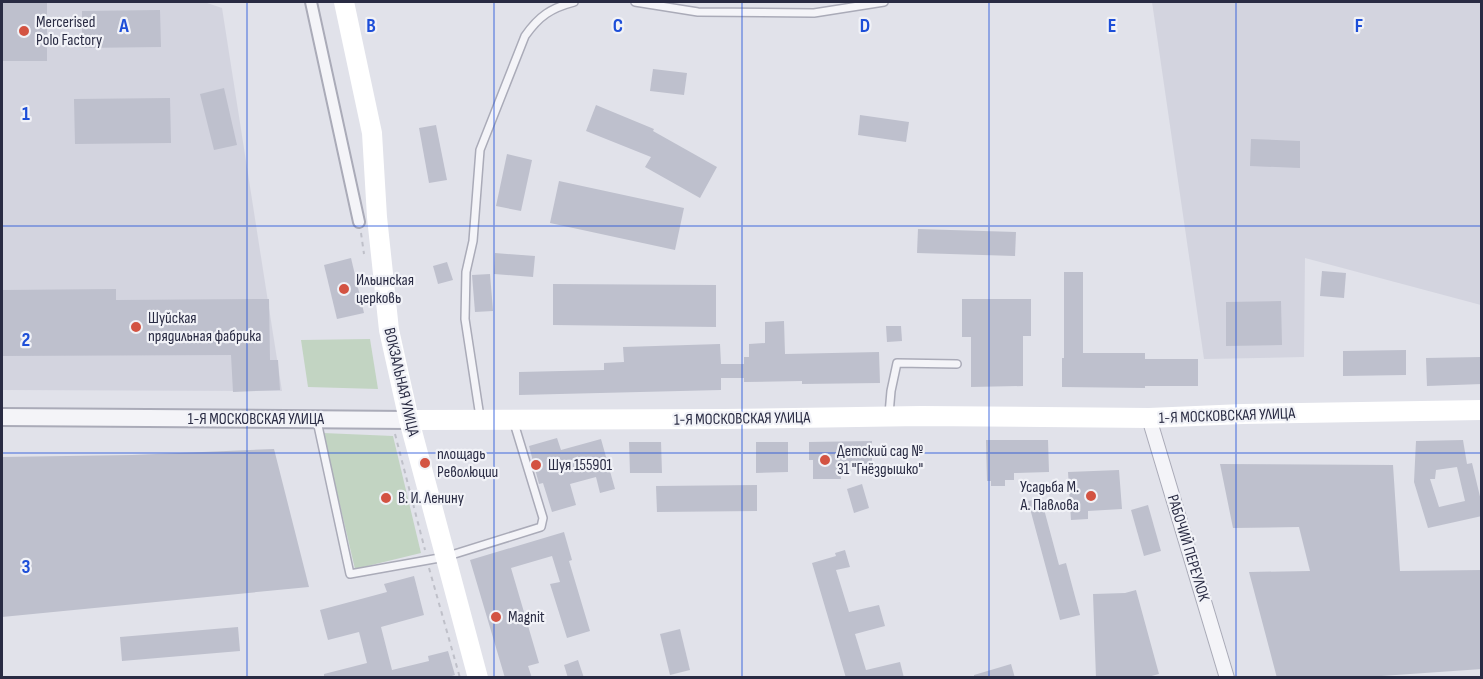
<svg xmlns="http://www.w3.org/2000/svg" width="1483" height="679" font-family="'Sofia Sans Condensed',sans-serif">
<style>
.built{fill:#d3d4df}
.green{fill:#c2d4c2}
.building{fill:#bec0cd;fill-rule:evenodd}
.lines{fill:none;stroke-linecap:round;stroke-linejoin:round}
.service-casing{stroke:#aaabb8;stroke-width:10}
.pedestrian-casing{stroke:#aaabb8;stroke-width:14}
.minor-casing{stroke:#aaabb8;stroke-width:16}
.tertiary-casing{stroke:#aaabb8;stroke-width:20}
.path{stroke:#bfc0c9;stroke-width:2;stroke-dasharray:4.5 4.5;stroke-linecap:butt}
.service{stroke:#f4f4f8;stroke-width:7}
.pedestrian{stroke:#f4f4f8;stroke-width:10}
.minor{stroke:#f4f4f8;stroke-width:14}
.tertiary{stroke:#f4f4f8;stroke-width:16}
.secondary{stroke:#fff;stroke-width:20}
.grid{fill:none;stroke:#1d4ed8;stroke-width:1.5;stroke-opacity:0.55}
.poi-dot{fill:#d35342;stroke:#f1f2f7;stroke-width:2}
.labels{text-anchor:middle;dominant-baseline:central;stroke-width:4.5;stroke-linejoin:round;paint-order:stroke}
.poi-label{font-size:16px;fill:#292b43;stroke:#f1f2f7;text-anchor:start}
.street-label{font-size:16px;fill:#292b43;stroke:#f1f2f7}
.grid-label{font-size:20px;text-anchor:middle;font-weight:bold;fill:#1d4ed8;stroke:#f1f2f7;stroke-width:4.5;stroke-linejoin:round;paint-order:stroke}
</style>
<rect width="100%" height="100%" fill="#e1e2ea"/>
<g class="built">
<path d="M2,2H204L222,8L282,391L2,390Z"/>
<path d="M1152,2H1481V305L1305,258L1304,357L1204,359Z"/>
</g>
<g class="green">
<path d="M370,339L378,389L308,387L301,340Z"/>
<path d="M323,433L393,436L421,553L355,569Z"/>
</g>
<g class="building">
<rect x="2" y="2" width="45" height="59"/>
<path d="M160,10L161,47L82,48V11Z"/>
<path d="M653,69L687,73L684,95L650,91Z"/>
<path d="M224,88L237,145L214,150L200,94Z"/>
<path d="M170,98L171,143L75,144L74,99Z"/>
<path d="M596,105L654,129L653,131L717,167L700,198L645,167L651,157L586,131Z"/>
<path d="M860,115L909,122L906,142L858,135Z"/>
<path d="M436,125L447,180L429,183L419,128Z"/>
<path d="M1251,139L1300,141V168L1250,166Z"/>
<path d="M507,154L532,160L521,211L496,206Z"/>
<path d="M559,181L684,208L675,250L550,223Z"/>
<path d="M918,229L1016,232L1015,256L917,253Z"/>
<path d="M495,253L535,256L533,277L494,274Z"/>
<path d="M351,258L364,313L337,319L324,265Z"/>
<path d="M447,262L453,280L438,284L433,266Z"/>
<path d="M1322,271L1346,273L1344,298L1320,296Z"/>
<path d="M1064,272H1083V353H1145V359H1198V386H1145V388L1062,387V358H1064Z"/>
<path d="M490,274L493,311L475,312L472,275Z"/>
<path d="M553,284L716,285V327L553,325Z"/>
<path d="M116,289V300L269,299L270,360H278L280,390L233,392L231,355L2,356V290Z"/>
<path d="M962,299H1031V336H1023V386L971,387V337H962Z"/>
<path d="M1281,301L1282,345L1226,346V302Z"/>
<path d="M784,321L785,354L879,352L880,383L802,384V381L744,382V378H721V390L519,395V372L604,370V363L624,362L623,347L720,344L721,364H744V357H749V344L765,343V322Z"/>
<path d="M886,326H901L902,341L887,342Z"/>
<path d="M1406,350V375L1343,376V351Z"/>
<path d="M1482,357V384L1427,386L1426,358Z"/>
<path d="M557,438L561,450L601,439L615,489L600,493L596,477L570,484L576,505L552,512L543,483L539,484L529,446Z"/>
<path d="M986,440H1048L1049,472L1014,473V480H1005V486H991V481H987Z"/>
<path d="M1463,440L1467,464L1472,463L1482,505V516L1428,528L1414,482L1416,441ZM1457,467L1465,501L1439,507L1430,479H1435L1436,470Z"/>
<path d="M872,441V467H840L841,479H813V460H809V442Z"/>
<path d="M629,442H661L662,473H630Z"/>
<path d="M756,442H788V472L756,473Z"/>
<path d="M274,449L309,587L2,617V457L132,455Z"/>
<path d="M1220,464L1393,465L1400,571L1482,570V669L1353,678H1277L1249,572L1310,571L1299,527L1233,528Z"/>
<path d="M1119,470L1122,509L1088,511V519L1071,520L1068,472Z"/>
<path d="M862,484L869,508L854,513L847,489Z"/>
<path d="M757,485V511L657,512L656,486Z"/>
<path d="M1041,498L1059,565L1066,563L1080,615L1060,620L1028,501Z"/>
<path d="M1148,505L1161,551L1144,556L1131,510Z"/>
<path d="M564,532L572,560L569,561L590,631L567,638L550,584L560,582L552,556L511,568L539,663L528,666L532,678H505L470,560Z"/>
<path d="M845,550L850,567L836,570L849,612L879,605L885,626L855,634L866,670L900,662L904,678H846L812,563L836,556L835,553Z"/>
<path d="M414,576L424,615L381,627L392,670L429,661L428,656L448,651L455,675L445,678H324V674L367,663L359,632L328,640L320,610L387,592L384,584Z"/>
<path d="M1136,590L1159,674L1144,678H1096L1093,594L1125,593Z"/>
<path d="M238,627L240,651L122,661L120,637Z"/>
<path d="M680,629L690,670L670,675L660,634Z"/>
<path d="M578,660L584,678H568L564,665Z"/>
<path d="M1011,664L1015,678H974V675Z"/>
</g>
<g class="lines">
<defs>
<g id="service">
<path d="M635,2L698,12L814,13L884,2"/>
<path d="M889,414L891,391L897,363L957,364"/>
<path d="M480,417L465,319L466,272L473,241L480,150L525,36C539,16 551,8 574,2"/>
<path d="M317,421L350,574L445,557L541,527L543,518L514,423"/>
</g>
<path id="pedestrian" d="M311,2L359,222"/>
<path id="minor" d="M1149,418L1227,678"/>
<path id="tertiary" d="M2,417L409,420"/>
</defs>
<use href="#service" class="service-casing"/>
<use href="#pedestrian" class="pedestrian-casing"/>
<use href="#minor" class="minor-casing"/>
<use href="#tertiary" class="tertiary-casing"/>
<g class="path">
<path d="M361,233L364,254"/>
<path d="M395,434L425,550"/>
<path d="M429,568L460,678"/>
</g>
<use href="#service" class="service"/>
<use href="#pedestrian" class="pedestrian"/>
<use href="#minor" class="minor"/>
<use href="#tertiary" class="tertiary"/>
<g class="secondary">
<path d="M344,2L372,133L377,217L389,330L409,420L478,678"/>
<path d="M409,420L724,419L921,416L1149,418L1243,414L1482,410"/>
</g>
</g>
<path class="grid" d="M247,2V678M494,2V678M742,2V678M989,2V678M1236,2V678M2,226H1482M2,453H1482"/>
<g class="poi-dot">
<circle cx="24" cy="31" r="6"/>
<circle cx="344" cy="289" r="6"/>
<circle cx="136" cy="327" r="6"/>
<circle cx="825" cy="460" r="6"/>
<circle cx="425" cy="463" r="6"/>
<circle cx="536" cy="465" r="6"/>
<circle cx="1091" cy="496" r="6"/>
<circle cx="386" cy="498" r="6"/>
<circle cx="496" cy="617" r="6"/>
</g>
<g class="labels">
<g class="poi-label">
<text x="36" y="22">Mercerised<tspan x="36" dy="18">Polo Factory</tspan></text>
<text x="356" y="280">Ильинская<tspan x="356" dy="18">церковь</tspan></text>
<text x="148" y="318">Шуйская<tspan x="148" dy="18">прядильная фабрика</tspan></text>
<text x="837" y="451">Детский сад №<tspan x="837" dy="18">31 "Гнёздышко"</tspan></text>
<text x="437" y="454">площадь<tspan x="437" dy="18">Революции</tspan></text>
<text x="548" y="465">Шуя 155901</text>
<text x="1079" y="487" text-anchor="end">Усадьба М.<tspan x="1079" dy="18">А. Павлова</tspan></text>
<text x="398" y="498">В. И. Ленину</text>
<text x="508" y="617">Magnit</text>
</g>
<g class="street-label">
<text transform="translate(401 382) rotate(77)">ВОКЗАЛЬНАЯ УЛИЦА</text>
<text transform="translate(1227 416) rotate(-2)">1-Я МОСКОВСКАЯ УЛИЦА</text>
<text x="256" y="419">1-Я МОСКОВСКАЯ УЛИЦА</text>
<text transform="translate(742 419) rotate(-1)">1-Я МОСКОВСКАЯ УЛИЦА</text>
<text transform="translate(1188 548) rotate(73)">РАБОЧИЙ ПЕРЕУЛОК</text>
</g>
</g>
<g class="grid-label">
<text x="124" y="32">A</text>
<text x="371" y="32">B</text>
<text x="618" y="32">C</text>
<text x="865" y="32">D</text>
<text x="1112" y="32">E</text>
<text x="1359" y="32">F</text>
<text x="26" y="120">1</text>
<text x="26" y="346">2</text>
<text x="26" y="573">3</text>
</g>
<rect width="1483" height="679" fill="none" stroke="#292b43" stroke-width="6"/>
</svg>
